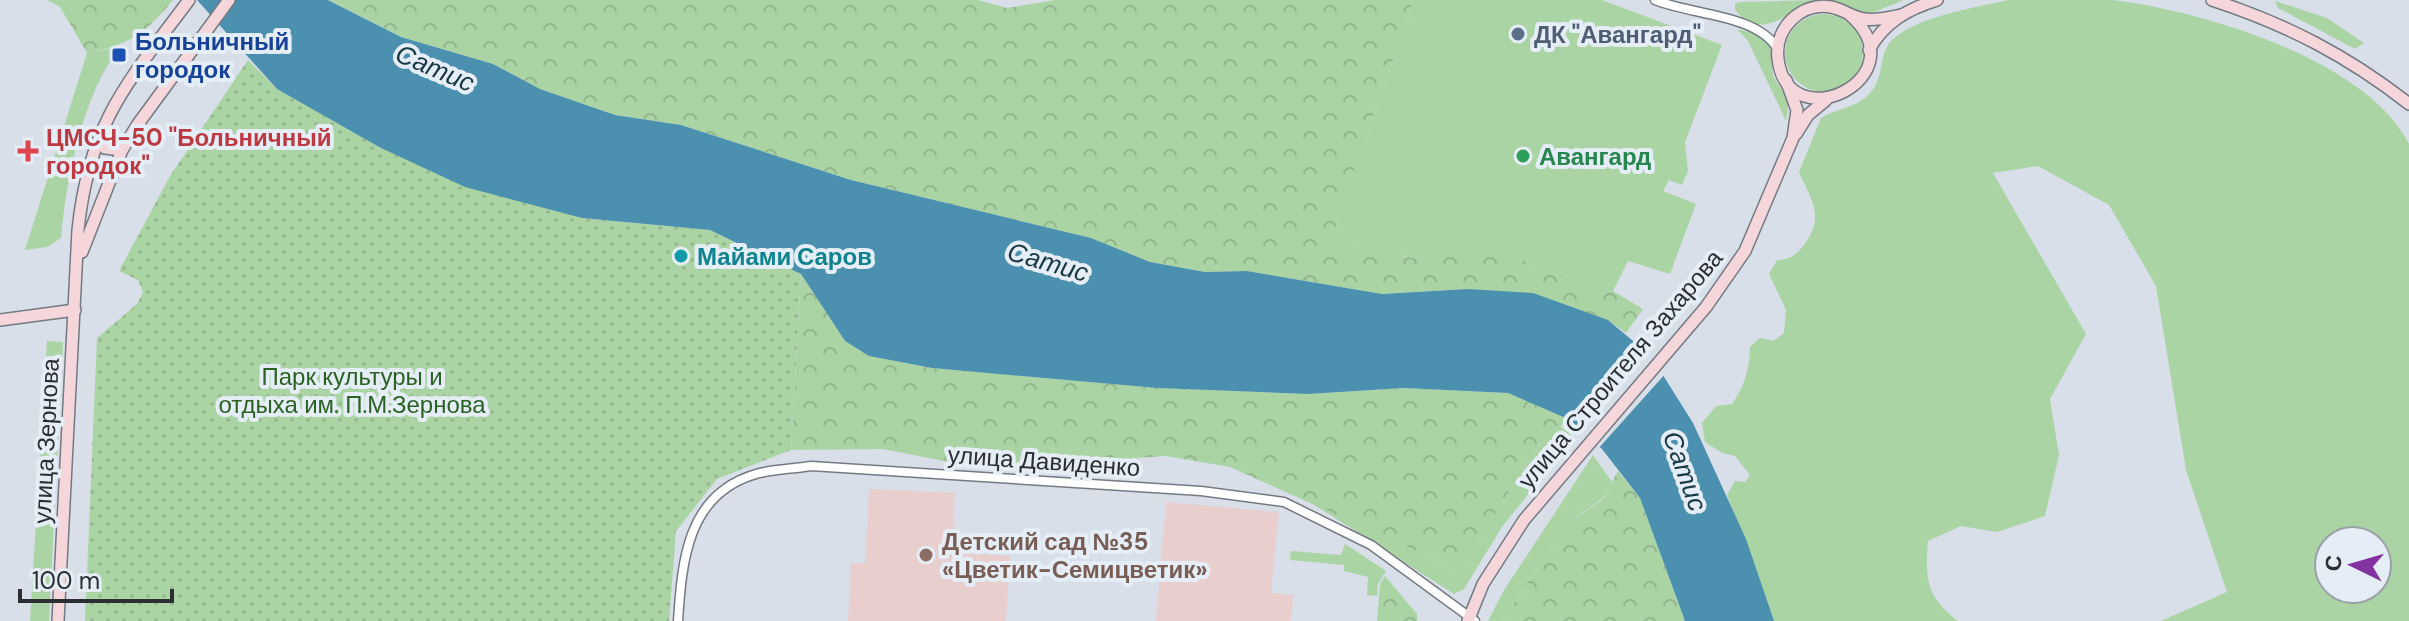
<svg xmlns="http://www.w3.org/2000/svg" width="2409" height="621" font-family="'DM Sans',sans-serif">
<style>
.education{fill:#e8cecd}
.green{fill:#abd4a5;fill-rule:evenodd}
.forest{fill:url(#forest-crowns)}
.park{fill:url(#park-dots)}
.water{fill:#4b91af}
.pier{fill:#d8dfe9}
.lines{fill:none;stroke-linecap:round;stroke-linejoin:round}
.street-casing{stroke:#737a82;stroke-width:11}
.secondary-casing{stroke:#737a82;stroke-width:14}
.street{stroke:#fff;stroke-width:8}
.secondary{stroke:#f5d6db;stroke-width:11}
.service-dot{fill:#5c6f8a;stroke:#e5edf6;stroke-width:3}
.transit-dot{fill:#1a4fb4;stroke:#e5edf6;stroke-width:3}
.health-dot{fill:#e0444e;stroke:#e5edf6;stroke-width:3}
.leisure-dot{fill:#2e9e5b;stroke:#e5edf6;stroke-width:3}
.culture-dot{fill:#0f9aa8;stroke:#e5edf6;stroke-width:3}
.education-dot{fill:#8d6e63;stroke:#e5edf6;stroke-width:3}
.labels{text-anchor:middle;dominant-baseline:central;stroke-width:8;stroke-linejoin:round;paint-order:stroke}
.service-label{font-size:24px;font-weight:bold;fill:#4e5e75;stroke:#e5edf6;text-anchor:start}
.transit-label{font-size:24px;font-weight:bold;fill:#164399;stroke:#e5edf6;text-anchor:start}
.health-label{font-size:24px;font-weight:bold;fill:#be3a42;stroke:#e5edf6;text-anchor:start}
.leisure-label{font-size:24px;font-weight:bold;fill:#27864d;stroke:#e5edf6;text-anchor:start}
.culture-label{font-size:24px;font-weight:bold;fill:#0d838f;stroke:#e5edf6;text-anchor:start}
.street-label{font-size:24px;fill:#2b2e32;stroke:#e5edf6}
.park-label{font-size:24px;fill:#2a6222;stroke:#e5edf6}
.education-label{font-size:24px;font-weight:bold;fill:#785e54;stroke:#e5edf6;text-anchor:start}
.water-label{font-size:26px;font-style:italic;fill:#183946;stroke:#e5edf6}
</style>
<defs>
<pattern id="forest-crowns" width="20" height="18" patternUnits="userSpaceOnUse" patternTransform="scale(2)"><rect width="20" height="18" fill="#abd4a5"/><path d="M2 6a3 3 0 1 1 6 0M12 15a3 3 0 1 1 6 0" fill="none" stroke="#93b68e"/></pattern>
<pattern id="park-dots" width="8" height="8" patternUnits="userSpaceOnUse" patternTransform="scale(2)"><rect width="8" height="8" fill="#abd4a5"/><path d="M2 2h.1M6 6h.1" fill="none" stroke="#93b68e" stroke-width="1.8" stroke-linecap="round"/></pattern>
</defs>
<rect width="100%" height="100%" fill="#d8dfe9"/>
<g class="education">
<path d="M869,489L955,493L953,523L965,553L1010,556L1006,621H848L851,563H865Z"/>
<path d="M1166,502L1279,512L1271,593L1294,595L1291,621H1156Z"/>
</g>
<g class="green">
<path d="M1414,0H1602L1722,45L1685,142L1688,171L1682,185L1669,180L1663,191L1696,204L1670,274L1628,261L1613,291L1480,245L1414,258L1330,244Z"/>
<path d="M1817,0C1791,9 1762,44 1735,10V3L1742,2Z"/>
<path d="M1826,0H1904L1869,14Z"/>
<path d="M2008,0C2043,0 2079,0 2113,0C2202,11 2366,59 2409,144V621H2161L2227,592L2186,470L2156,286L2109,205L2038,166L1993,173L2086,334L2050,399L2059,455L2045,516L1997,532L1961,526L1928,541C1925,578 1926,597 1958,621H1774L1727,495L1735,481L1745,482L1750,475L1735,456L1722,453L1705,442L1702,423L1716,406L1732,404C1744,387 1750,368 1750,347L1760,338L1773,341L1784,333L1786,310L1769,274L1777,260C1790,260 1796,255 1804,245C1825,217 1812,201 1799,172L1821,118C1839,107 1861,108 1874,88C1883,74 1880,53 1891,41C1916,16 1975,8 2008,0ZM2329,541H2377V589H2329Z"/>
<path d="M2275,1L2327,18L2364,43L2355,49L2278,8Z"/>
<circle cx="1824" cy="53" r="39"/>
<path d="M1737,29L1756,34L1770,43L1773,76L1789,101L1786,121L1748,41Z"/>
<path d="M121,46C83,92 66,180 61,238L47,247L25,250L87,53Z"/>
<path d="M47,341L63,342L49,621H30Z"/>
<path d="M1560,426L1574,437L1502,527L1464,589L1454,594L1302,497L1459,570L1538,447Z"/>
<path d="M1593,455L1612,482L1603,498L1565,525L1502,621H1488L1504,590Z"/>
<path d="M1345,544L1386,571L1378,584L1377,596L1367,595L1368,577L1344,571V565L1290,560L1291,551L1341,555Z"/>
</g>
<g class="forest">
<path d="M47,0H173C145,34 131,44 87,53L60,7Z"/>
<path d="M329,0H978L1007,8L1055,0H1414L1330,244L1414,258L1480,245L1613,291L1643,309L1626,333L1608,320L1467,289L1382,294L1247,271L1205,272L1150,262L1090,238L851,180L681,125L615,115L540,89L493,64L401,37Z"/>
<path d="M801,274L845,341L869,356L932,368L1158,388L1308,394L1404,388L1508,393L1568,419L1538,447L1459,570L1230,467L1166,456L981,468L882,449L791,450Z"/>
<path d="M1618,471L1640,498L1685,621H1502L1565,525L1603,499Z"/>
<path d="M1385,576L1417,614V621H1377L1380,584Z"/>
</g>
<path class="park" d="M248,60L277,89L379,147L582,218L710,230L801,274L791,450L717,479L676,531L669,621H85L97,338L137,304L143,292L138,280L119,271L170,176Z"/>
<path class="water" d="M197,0H328L401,37L493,64L540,89L615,115L681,125L851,180L1091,238L1150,262L1205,272L1247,271L1382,294L1467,289L1533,293L1608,320L1651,356L1693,423L1746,539L1774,621H1685L1640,498L1602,449L1568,419L1508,393L1404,388L1308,394L1157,388L932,368L869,356L845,341L801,274L710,230L582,218L465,187L379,147L277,89Z"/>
<path class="pier" d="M1649,349L1666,373L1597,450L1577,432Z"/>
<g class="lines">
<defs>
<g id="street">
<path d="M1655,0C1691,15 1756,14 1777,48"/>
<path d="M678,621C682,561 687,494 756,474C773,469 793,469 811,466L1201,491L1284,502L1371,545L1475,621"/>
</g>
<g id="secondary">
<path d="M2212,0C2286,24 2348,56 2409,104"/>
<path d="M1849,14C1922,77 1788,142 1778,59C1774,28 1801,2 1831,7C1843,9 1853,18 1865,19C1877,21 1890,17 1902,15"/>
<path d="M1869,50C1884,22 1908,9 1937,0"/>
<path d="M102,131L105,148L122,150"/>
<path d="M1796,134L1808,115L1826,100"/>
<path d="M82,252L122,150L138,124L229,0"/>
<path d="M0,320L75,310"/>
<path d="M58,621L78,230C89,123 127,83 189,0"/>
<path d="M1468,621L1483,584L1524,520L1706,307L1745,251L1793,138L1797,110L1786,80"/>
</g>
</defs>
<use href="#street" class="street-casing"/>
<use href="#secondary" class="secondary-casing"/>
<use href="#street" class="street"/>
<use href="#secondary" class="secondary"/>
</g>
<circle class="service-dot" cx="1518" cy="34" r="8"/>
<rect class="transit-dot" x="111" y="47" width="16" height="16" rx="4"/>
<path class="health-dot" d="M24 139h8v8h8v8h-8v8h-8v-8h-8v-8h8z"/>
<circle class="leisure-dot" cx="1523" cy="156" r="8"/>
<circle class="culture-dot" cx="681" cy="256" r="8"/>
<circle class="education-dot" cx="926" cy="555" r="8"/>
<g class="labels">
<g class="service-label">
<text x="1534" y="34">ДК "Авангард"</text>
</g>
<g class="transit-label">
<text x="135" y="41">Больничный<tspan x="135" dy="28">городок</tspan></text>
</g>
<g class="health-label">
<text x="46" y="137">ЦМСЧ-50 "Больничный<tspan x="46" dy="28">городок"</tspan></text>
</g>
<g class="leisure-label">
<text x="1539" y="156">Авангард</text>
</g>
<g class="culture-label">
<text x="697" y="256">Майами Саров</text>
</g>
<g class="street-label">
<text transform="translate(1620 369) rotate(-50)">улица Строителя Захарова</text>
<text transform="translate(46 441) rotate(-87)">улица Зернова</text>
<text transform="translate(1044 461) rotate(4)">улица Давиденко</text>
</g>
<g class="park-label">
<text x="352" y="376">Парк культуры и<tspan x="352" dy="28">отдыха им. П.М.Зернова</tspan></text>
</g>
<g class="education-label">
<text x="942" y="541">Детский сад №35<tspan x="942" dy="28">«Цветик-Семицветик»</tspan></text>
</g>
<g class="water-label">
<text transform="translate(435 68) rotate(23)">Сатис</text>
<text transform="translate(1048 262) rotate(16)">Сатис</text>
<text transform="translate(1685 471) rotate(70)">Сатис</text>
</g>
</g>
<g transform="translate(2353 565) rotate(275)"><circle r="38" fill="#e5edf6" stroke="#9ba1a8" stroke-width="2"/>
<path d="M0-6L14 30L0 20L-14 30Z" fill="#8332a2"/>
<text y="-12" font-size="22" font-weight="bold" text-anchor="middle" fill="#2b2e32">С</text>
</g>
<path d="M20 589v12h152v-12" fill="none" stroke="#2b2e32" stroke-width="4"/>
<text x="32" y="589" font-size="24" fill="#2b2e32" stroke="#e5edf6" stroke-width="6" paint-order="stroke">100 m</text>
</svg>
